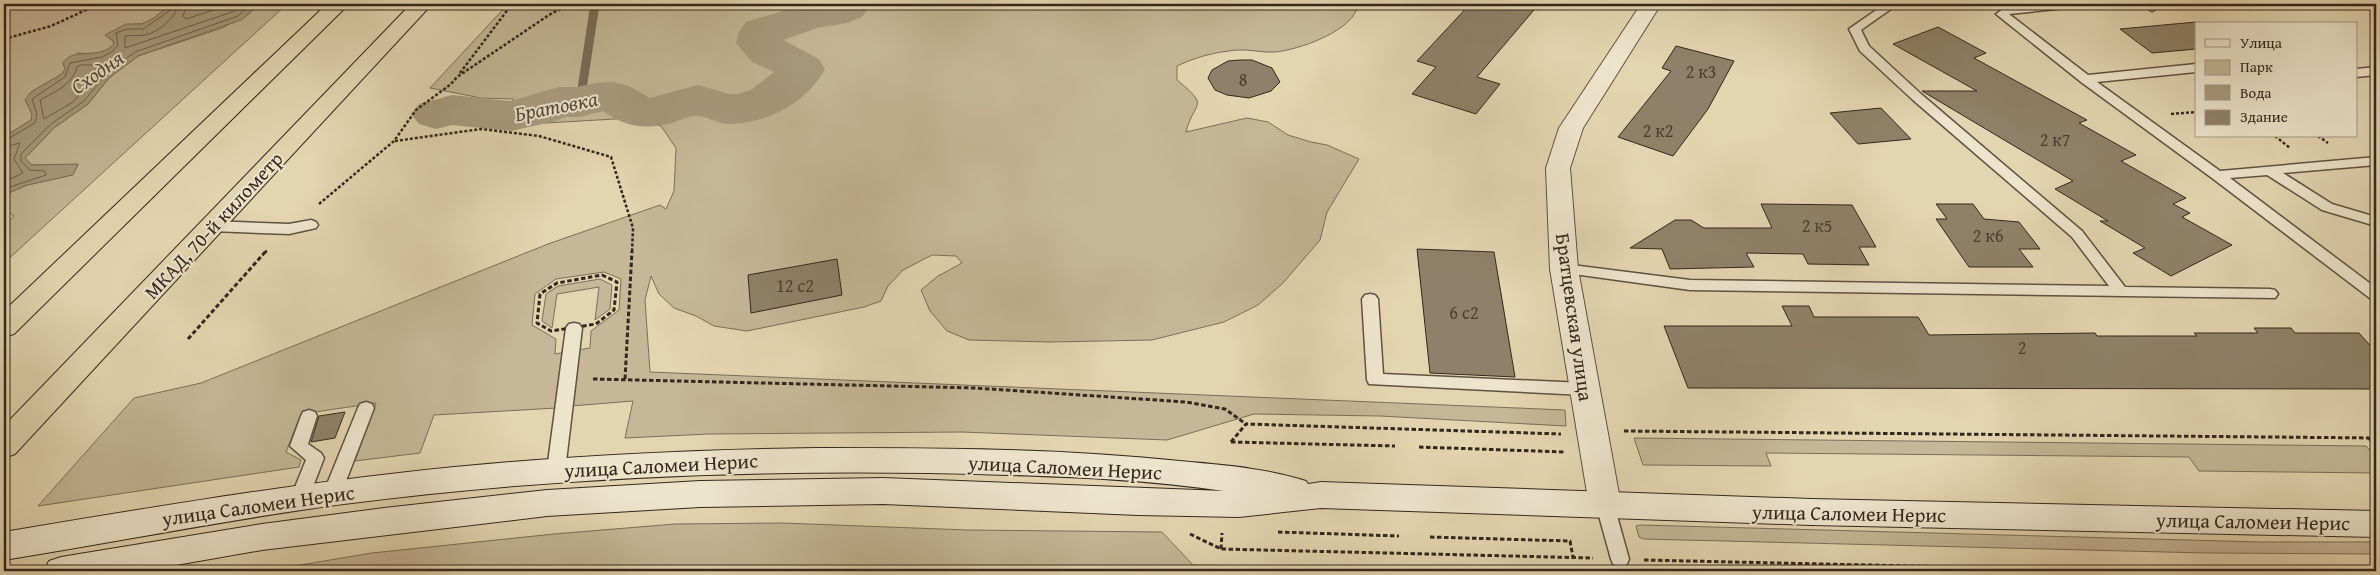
<svg xmlns="http://www.w3.org/2000/svg" width="2380" height="575" font-family="'Gentium Book Plus',serif">
<style>
.green{fill:#c5b797;stroke:#7c6f5a}
.water{fill:#a89a7e;stroke:#7a6c57}
.lines{fill:none;stroke-linecap:round;stroke-linejoin:round}
.shore{stroke:#6e604e;stroke-width:1}
.stream{stroke:#7a6c57;stroke-width:9}
.river{fill:#a89a7e;fill-rule:evenodd}
.building{fill:#8f8169;stroke:#34271d}
.service-casing{stroke:#605242;stroke-width:3}
.minor-casing{stroke:#605242;stroke-width:2}
.secondary-casing{stroke:#34271d;stroke-width:2}
.trunk-casing{stroke:#34271d;stroke-width:2}
.path-far1{stroke:#34271d;stroke-width:2.5;stroke-dasharray:3 2;stroke-linecap:butt}
.path{stroke:#34271d;stroke-width:3;stroke-dasharray:4.5 2.5;stroke-linecap:butt}
.service{fill:#ede4cc;fill-rule:evenodd}
.minor{fill:#ede4cc;fill-rule:evenodd}
.secondary{fill:#ede4cc;fill-rule:evenodd}
.trunk{fill:#e3d5b0;fill-rule:evenodd}
.labels{text-anchor:middle;dominant-baseline:central;stroke-width:4;stroke-linejoin:round;paint-order:stroke}
.number-label{font-size:18px;fill:#4b3e30}
.street-label{font-size:20px;fill:#34271d;stroke:#ede4cc}
.water-label{font-size:21px;font-style:italic;fill:#574a3a;stroke:#ede4cc}
</style>
<rect width="100%" height="100%" fill="#e3d5b0"/>
<filter id="stains"><feTurbulence type="fractalNoise" baseFrequency=".004" numOctaves="4"/><feColorMatrix values="0 0 0 0 .2 0 0 0 0 .09 0 0 0 0 .02 0 0 0 .5 -.17"/></filter>
<radialGradient id="worn" r=".72"><stop offset=".6" stop-color="#630" stop-opacity="0"/><stop offset="1" stop-color="#630" stop-opacity=".3"/></radialGradient>
<g class="green">
<path d="M4,4H171L154,18L142,24H135L109,38L113,41L114,44C104,55 92,54 78,53L62,74L31,92L26,100L32,114L31,120L4,137Z"/>
<path d="M256,4H287L4,263V226L14,216L4,209V195L27,185L72,175L78,165H32L25,158L55,127L88,104L109,78L138,56L222,28L250,13Z"/>
<path d="M508,4H1358C1355,31 1298,50 1275,52C1262,53 1249,49 1237,50C1215,52 1196,57 1177,66V80C1211,108 1194,100 1186,132L1247,118L1268,122L1288,135L1311,142L1327,145L1359,159L1327,212L1320,240L1283,283L1258,305L1224,322L1152,340L1050,342L969,340L947,331L930,311L921,290L938,276L962,263L956,256L932,255L903,270L888,286L881,301L864,307L747,331L714,326L696,316L674,308L659,294L651,276L645,300L650,372L1565,410L1566,426L1380,416L1254,414L1167,440L962,432L708,434L625,438L633,401L571,406L577,350L590,348L591,331L619,310L621,279L604,272L556,279L535,294L532,325L556,339L555,354L566,352L557,408L434,415L420,453L355,461L376,403L301,414L286,452L301,460L299,467L38,506L134,398L201,383L548,244L660,205L666,209L674,191L676,148L661,126L632,118L546,123L523,121L511,112L513,99L481,98L430,88Z"/>
<path d="M600,279L612,285L610,309L595,320L599,287L557,294L552,328L542,321L546,294L558,286Z"/>
<path d="M1634,438L2366,446L2376,457V473L2199,471L2189,457L1766,453L1771,466L1643,465Z"/>
<path d="M782,523L967,530L1162,532L1193,565L1568,571H264L372,553L554,534L675,524Z"/>
<path d="M1641,525L2260,542H2376V554L2206,553L1643,539L1639,537L1636,526Z"/>
</g>
<path class="water" d="M171,4H256L250,13L241,20L138,56L109,78L88,104L55,127L25,158L32,165L78,164L73,175L27,185L4,195V137L31,120L32,114L25,100L31,92L62,74L65,69L63,63C73,46 99,61 114,44L113,41L105,35L126,24H142L154,18Z"/>
<g class="lines">
<g class="shore">
<path d="M179,4C175,18 159,32 145,35C138,36 132,35 125,36V48L235,11L243,4"/>
<path d="M187,4L183,16L186,19L232,4"/>
<path d="M81,65H101L103,67L73,102L44,119L40,100C55,91 72,86 77,67Z"/>
<path d="M4,141L35,123L37,114L32,99L65,77L70,63L102,57L113,51L118,45L116,33L127,29H143L172,9L173,4"/>
<path d="M4,147L20,143L14,159L23,173L4,182"/>
<path d="M4,189L46,175L45,171L30,170L21,161V154L51,124L84,101L105,75L135,52L238,16L250,4"/>
</g>
<path class="stream" d="M580,102L595,4"/>
<path class="river" d="M806,4H871L862,17L847,23L817,28L783,40L819,59L825,69C807,103 765,125 726,124C716,123 707,116 697,116C690,115 681,120 675,122C645,130 628,128 603,111L580,117H566L551,122L511,131L452,125L436,129L419,124L411,114L419,104L452,95L511,101L559,87H577L596,83L612,82L629,86L650,98L698,85L729,94H738L751,90L774,72L752,62L736,43L739,32L746,22Z"/>
</g>
<g class="building">
<path d="M1470,4H1539L1477,77L1500,84L1476,114L1412,94L1436,67L1417,61Z"/>
<path d="M2196,22V49L2152,53L2120,29Z"/>
<path d="M1938,27L1986,53L1974,58L2087,120L2079,123L2136,155L2121,161L2186,198L2173,204L2190,213L2182,217L2232,245L2171,276L2133,253L2145,248L2100,221H2108L2055,189L2073,181L1922,91H1977L1893,44Z"/>
<path d="M1676,46L1734,61L1708,109L1673,156L1618,137L1671,71L1662,68Z"/>
<path d="M1240,60H1252L1272,68L1280,82L1271,91L1249,98L1227,95L1215,90L1208,78L1212,70L1228,61Z"/>
<path d="M1881,108L1911,139L1858,144L1830,113Z"/>
<path d="M1761,204L1852,205L1876,247H1859L1869,265L1808,264L1803,254L1746,253L1754,267L1670,269L1662,249L1630,248L1675,220H1691L1704,228H1772Z"/>
<path d="M1936,204H1973L1984,219L2019,222L2040,249H2019L2033,267H1969L1936,219H1947Z"/>
<path d="M1417,249L1494,252L1515,377L1430,373Z"/>
<path d="M837,259L842,295L751,313L748,275Z"/>
<path d="M1782,306H1809L1814,317H1918L1929,335L2095,333L2097,336H2197L2194,333H2258L2254,328H2291L2295,333H2359L2376,352V389L1688,388L1664,326H1792Z"/>
<path d="M345,412L335,438L311,442L319,416Z"/>
</g>
<g class="lines">
<defs>
<g id="service">
<path d="M1885,4H1898L1861,30L1869,46L1921,94L2082,231L2125,287L2270,289L2275,290L2278,294L2275,298L1690,290L1559,272L1557,269L1559,266L1564,264L1690,280L2109,286L2072,237L1913,100L1860,51L1849,29Z"/>
<path d="M2039,4H2082L2076,7L2009,14L2088,75L2196,64V72L2097,82L2220,171L2376,157V165L2283,173L2332,204L2376,217V226L2322,210L2267,175L2230,178L2376,288V300L2371,299L2212,178L2081,82L1996,14L2006,7Z"/>
<path d="M2140,4H2153L2158,8L2152,11Z"/>
<path d="M2376,67V75L2356,77V69Z"/>
<path d="M311,220L316,222L318,225L316,228L289,234L211,231L204,226L211,221L289,224Z"/>
<path d="M1370,294L1375,295L1378,299L1383,374L1584,383L1590,385L1592,389L1590,393L1584,395L1369,384L1367,380L1362,299L1365,295Z"/>
<path d="M574,323L579,324L582,328L565,470L562,475L556,477L550,475L547,470L566,328L569,324Z"/>
<path d="M366,402L372,404L374,408L341,494L338,499L332,501L326,499L323,494L358,408L360,404Z"/>
<path d="M309,410L315,412L317,416L308,444L321,453L324,458L309,497L306,502L300,504L294,502L291,497L306,460L290,446L301,416L303,412Z"/>
<path d="M1605,498L1611,500L1614,505L1629,559L1627,564L1620,567L1613,564L1611,559L1596,505L1599,500Z"/>
</g>
<path id="minor" d="M1641,4H1661L1583,128L1570,168L1578,269L1621,505L1617,514L1605,518L1593,514L1589,505L1550,269L1546,168L1559,128Z"/>
<path id="secondary" d="M817,448C938,448 1060,448 1180,461C1221,465 1266,468 1306,481L1308,484L1321,482L1811,499L2376,511V537L1811,525L1321,508L1239,517L1138,515L883,504L700,507L547,516L262,550L142,571H44L49,561L61,557L262,524L384,508L547,490L700,481L883,478L1224,491C1126,477 1027,475 928,473C733,470 538,479 344,504C230,519 117,542 4,560V532C135,510 266,488 399,473C538,457 677,450 817,448Z"/>
<g id="trunk">
<path d="M327,4H349L14,334L4,337V311Z"/>
<path d="M411,4H432L15,454L4,458V426Z"/>
</g>
</defs>
<use href="#service" class="service-casing"/>
<use href="#minor" class="minor-casing"/>
<use href="#secondary" class="secondary-casing"/>
<use href="#trunk" class="trunk-casing"/>
<g class="path-far1">
<path d="M4,39L51,26L99,4"/>
<path d="M460,73L512,4"/>
<path d="M2171,114L2196,112"/>
<path d="M2275,136L2290,148"/>
<path d="M2318,136L2328,143"/>
<path d="M395,141L481,129L539,136L611,157L633,228L632,253"/>
<path d="M319,204L394,141L416,110L451,84L457,77L552,13L573,4"/>
<path d="M265,253L267,250"/>
</g>
<g class="path">
<path d="M602,275L617,282L614,310L596,324L551,331L537,323L540,294L557,283Z"/>
<path d="M188,339L266,251"/>
<path d="M593,379L975,388L1186,402L1225,409L1246,424"/>
<path d="M625,379L632,251"/>
<path d="M1624,431L2376,438"/>
<path d="M2369,438L2376,447"/>
<path d="M1231,442L1246,424L1561,434"/>
<path d="M1231,442L1395,446"/>
<path d="M1419,447L1564,452"/>
<path d="M1278,532L1399,536"/>
<path d="M1190,534L1221,549L1593,558"/>
<path d="M1430,537L1570,541L1573,557"/>
<path d="M1221,549L1222,533"/>
<path d="M1644,560L2136,571"/>
</g>
<use href="#service" class="service"/>
<use href="#minor" class="minor"/>
<use href="#secondary" class="secondary"/>
<use href="#trunk" class="trunk"/>
</g>
<g class="labels">
<g class="number-label">
<text x="1701" y="71">2 к3</text>
<text x="1243" y="79">8</text>
<text x="1658" y="130">2 к2</text>
<text x="2055" y="139">2 к7</text>
<text x="1817" y="225">2 к5</text>
<text x="1988" y="235">2 к6</text>
<text x="795" y="285">12 с2</text>
<text x="1464" y="312">6 с2</text>
<text x="2022" y="347">2</text>
</g>
<g class="street-label">
<text transform="translate(213 225) rotate(-47)">МКАД, 70-й километр</text>
<text transform="translate(1575 317) rotate(82)">Братцевская улица</text>
<text transform="translate(661 465) rotate(-3)">улица Саломеи Нерис</text>
<text transform="translate(1065 467) rotate(3)">улица Саломеи Нерис</text>
<text transform="translate(258 505) rotate(-8)">улица Саломеи Нерис</text>
<text transform="translate(1849 513) rotate(1)">улица Саломеи Нерис</text>
<text transform="translate(2253 521) rotate(1)">улица Саломеи Нерис</text>
</g>
<g class="water-label">
<text transform="translate(97 72) rotate(-35)">Сходня</text>
<text transform="translate(556 106) rotate(-11)">Братовка</text>
</g>
</g>
<rect width="2380" height="575" fill="none" stroke="#e3d5b0" stroke-width="20"/>
<rect x="5" y="5" width="2370" height="565" fill="none" stroke="#34271d" stroke-width="2.5"/>
<rect x="10" y="10" width="2360" height="555" fill="none" stroke="#34271d"/>
<rect x="2195" y="22" width="162" height="115" fill="#ede4cc" stroke="#a39886"/>
<rect x="2205" y="39" width="25" height="8" fill="#ede4cc" stroke="#a39886"/>
<text x="2240" y="48" font-size="15" fill="#34271d">Улица</text>
<rect x="2205" y="60" width="25" height="15" fill="#c5b797" stroke="#a39886"/>
<text x="2240" y="72" font-size="15" fill="#34271d">Парк</text>
<rect x="2205" y="85" width="25" height="15" fill="#a89a7e" stroke="#a39886"/>
<text x="2240" y="98" font-size="15" fill="#34271d">Вода</text>
<rect x="2205" y="110" width="25" height="15" fill="#8f8169" stroke="#a39886"/>
<text x="2240" y="122" font-size="15" fill="#34271d">Здание</text>
<rect width="100%" height="100%" filter="url(#stains)"/>
<rect width="100%" height="100%" fill="url(#worn)"/>
</svg>
